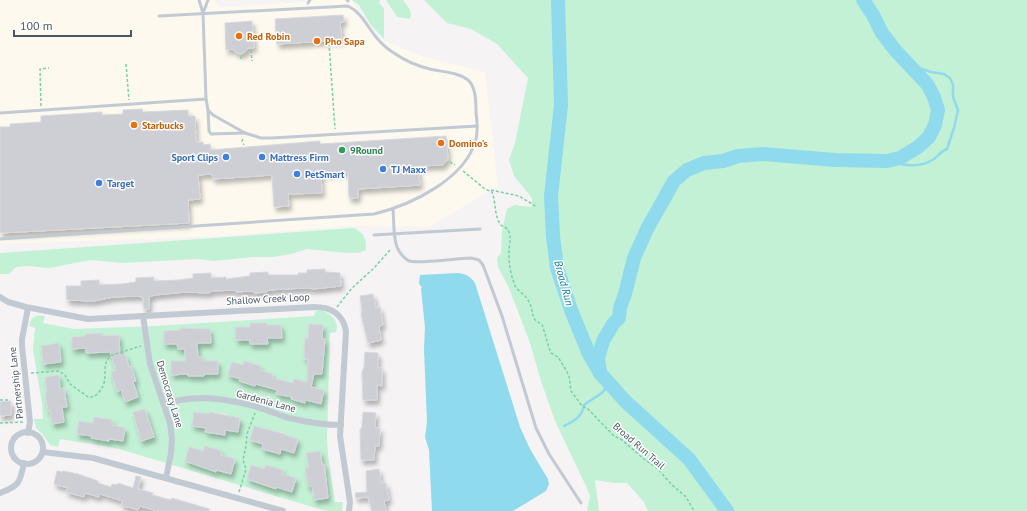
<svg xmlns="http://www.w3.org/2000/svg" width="1027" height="511" font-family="'PT Sans',sans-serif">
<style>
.commercial{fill:#fdf9ef}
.green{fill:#c3f1d5;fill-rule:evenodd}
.water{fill:#90daee}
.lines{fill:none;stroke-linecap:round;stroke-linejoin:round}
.stream{stroke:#90daee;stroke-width:2.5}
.river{stroke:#90daee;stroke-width:14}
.building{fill:#cdcfd5;stroke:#d7d9de;filter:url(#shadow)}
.path{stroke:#7ad0a6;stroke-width:1.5;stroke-dasharray:3 2;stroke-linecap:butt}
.service{stroke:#c1cad2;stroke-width:3}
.minor{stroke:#c1cad2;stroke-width:6}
.food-dot{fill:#e8710a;stroke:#fff;stroke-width:1.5}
.leisure-dot{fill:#2e9e5b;stroke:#fff;stroke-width:1.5}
.shop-dot{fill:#3f7fe0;stroke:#fff;stroke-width:1.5}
.labels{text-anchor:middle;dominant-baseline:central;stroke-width:3;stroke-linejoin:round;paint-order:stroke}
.food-label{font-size:10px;font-weight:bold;fill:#c56008;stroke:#fff;text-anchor:start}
.leisure-label{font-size:10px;font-weight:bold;fill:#27864d;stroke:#fff;text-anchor:start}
.shop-label{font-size:10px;font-weight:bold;fill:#366cbe;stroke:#fff;text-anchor:start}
.street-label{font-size:10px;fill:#4a5661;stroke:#fff}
.water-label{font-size:11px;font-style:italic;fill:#0c7c9b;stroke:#fff}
</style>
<defs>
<filter id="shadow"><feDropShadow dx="2.5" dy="4.5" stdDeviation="2" flood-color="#0004"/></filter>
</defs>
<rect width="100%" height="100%" fill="#f5f3f3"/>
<path class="commercial" d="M0,0H214L221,7L306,2V0H351L352,2L369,25L380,38L421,56L485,72L498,186L429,227L347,226L224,236L0,244Z"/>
<g class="green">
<path d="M352,0H380L379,3L384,8V39L371,25L359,5Z"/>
<path d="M386,0H403L410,10L411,16L409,19L397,17Z"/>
<path d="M424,0H1027V511H648L644,502L627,483H614L595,480L599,511H587L590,496L586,486L555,421L541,381L530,343L509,288L498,267L497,258L501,253L502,231L507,209L514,205L532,207V198L514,176L509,160L515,143L528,78L497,44L471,29L447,23Z"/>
<path d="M354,228C365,235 366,237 366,250L358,253H347L307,249L291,254L273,257H252L214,261L199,259L122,263L90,260L49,268L28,266L16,267L9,274H0V253Z"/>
<path d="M321,310C331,313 340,322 336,332L330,333L327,438L328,455L335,502H343L342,511H326L119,449L92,444L60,439L58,447L50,445L43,435L36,428L34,419H43L42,404L33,349L35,328L29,326C31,317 35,314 45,316L43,323L74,329L154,326L314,316L316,311ZM250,323H267V325H281L282,338H267V344H250V340H236L235,327H250ZM309,324L322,325V339H325L321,374L307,373L308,359H304L305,338H308ZM180,328L210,329L211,343H197V349H178L177,344H164V331L180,330ZM102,333V336L119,335L86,348L72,349V337L85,336L86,334ZM59,343L43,364L41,346ZM125,354L138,397L125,401L121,390L117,391L111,372L116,370L112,358ZM185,357H202L203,361H218V374H204V376H188V374L171,375L185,361ZM245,361L261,366L260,370L273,374L269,388L239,381L240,379L228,375L232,362L243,365ZM58,375L60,389H64L67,406L62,407L64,422L52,423L50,410H48L45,393L47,392L45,377ZM294,379L311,383V387L324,390L306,400L305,402L291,399L292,397L276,394L293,383ZM145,409L154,437L141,441L133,413ZM194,412L209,414L210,412L227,414V416L240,418L238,432L225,430L224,435L205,432L206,428L192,426ZM94,417L112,420V425L125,428L123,441L109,439V441L92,438V436L77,434L79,421L93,423ZM254,427L285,433V435L298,439L294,453L281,449L280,454L263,444L250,440ZM205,447L222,452L216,471L200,467ZM320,451L322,464H325L327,482L308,486L305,468L309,467L306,453ZM251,465L264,469L266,465L283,470L282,474L296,479L292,492L276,487V489L247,479Z"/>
</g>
<path class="water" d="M458,273C466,274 470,276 475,283L520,427L530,449L548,479L549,484L546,491L513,511H432L429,450L425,437L427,422L424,349L425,327L421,289L422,287L419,284L420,275Z"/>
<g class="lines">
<g class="stream">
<path d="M887,161C902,165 919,169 934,159C939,155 941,151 947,149L954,128L958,110L953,97V85L950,78L944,74L931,72L910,65"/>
<path d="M564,426C574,421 582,417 584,405C595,396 601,397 609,384"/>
</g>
<g class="river">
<path d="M558,0L561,105L551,196L553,236L557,268L571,310L589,354L600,373L626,402L689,459L727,511"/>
<path d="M600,373L598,358L603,341L613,324L619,318L620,308L625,294L634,258L647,229L674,181L687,170L704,163L723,161L738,156L763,154L835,160L887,161L900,158L918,147L929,137L935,125L938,110L934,97L927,84L895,50L882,33L873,15L863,0"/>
</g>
</g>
<g class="building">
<path d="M343,15L344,22H340L342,40L277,44L275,19Z"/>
<path d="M252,21L254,48H248L245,52L241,54L237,53L232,49L226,50L225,23Z"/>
<path d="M142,109L143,112L188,110V116H195L196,142H203V145L210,144L211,150L320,141V144L446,136L448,159L443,165L418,166L420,185L358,189V198H349L348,172L321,174L322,193L288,194L289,206L274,207L272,175L213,179L212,174L198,175L200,199L188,200L189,223L0,233V127H10V124L41,122V116L102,112V115L123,114V110Z"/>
<path d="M325,269V272L340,273L341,286L314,289L308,288L284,289L269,290L266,292L254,293V291H251L236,292V290L212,291L209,293L185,292L155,295L149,297V309H144L143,297H140V296L114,297L93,301L67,300L66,286H81V281L99,280V285L122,284L136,282V278L154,277V281L179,280L193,278V274L211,273V278L226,277V279L250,276V273L268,272V275H299L298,273H307V270Z"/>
<path d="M373,294L376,308L380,307L383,325L379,326L381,340L368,343L361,314L362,311L360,296Z"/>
<path d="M250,323H267V325H281L282,338H267L268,344H250V340H236L235,327H250Z"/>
<path d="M309,324L323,325L322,339H325L322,374H314L311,387L324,390L321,404L306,400L305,403L291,399L292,397L276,394L277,390L256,384L255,386L239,381L240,379L228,375L232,362L243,365L244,361L261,366L260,370L273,374L272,378L293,383L294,379L307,382L308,359H304L305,338H308Z"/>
<path d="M180,328L210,329L211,343H197L198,357H203V361H218V374H204V376H188V374L171,375V361H185V349H178L177,344H164V331L180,330Z"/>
<path d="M102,333V336L119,335L120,356L125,354L129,367L131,366L136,381L133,382L138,397L125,402L121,390L117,392L111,372L116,370L110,352L86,353V348L72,349V337L85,336V334Z"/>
<path d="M59,343L61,362L43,364L41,346Z"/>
<path d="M365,352L378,353V368H382V386L377,385V400H363L362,373L364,367Z"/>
<path d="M59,375L60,389L64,388L67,407H62L64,422L52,424L50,410L48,411L45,392H47L45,377Z"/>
<path d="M11,401V415L0,416V402Z"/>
<path d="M145,409L154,437L141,441L133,412Z"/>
<path d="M194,412L209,414V412L240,418L238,432L225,430V435L205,432L206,428L192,426Z"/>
<path d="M363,412L376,413L375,428H380L379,446H375L374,460H361L360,430L362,427Z"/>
<path d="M94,417L112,420V425L125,428L123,441L109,439V441L91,438L92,436L77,434L79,421L93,423Z"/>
<path d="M254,426L285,434V435L298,439L294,453L281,449L280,454L262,449L263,444L250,440Z"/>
<path d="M205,446L222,451L221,455L235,459L231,474L216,470V472L185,461L189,447L203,451Z"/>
<path d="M320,451L322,464H324L328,498L314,500L312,486H308L305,468L309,467L306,453Z"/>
<path d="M251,465L264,469L266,465L283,470L282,474L296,478L292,492L276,487V489L247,479Z"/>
<path d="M379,469L381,483H386L389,500L384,501L386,511H372L368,497L356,498L355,493L367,492L366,471Z"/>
<path d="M57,471L62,472L63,471L78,474L98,481V483L111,487L112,484L117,485L118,483L133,488L136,476L141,477L138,489L153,493L152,495L171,500L172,498L209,509V511H158L140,506L138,510L121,505L123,501L100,494L99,497L85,493L84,497L66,492L68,488L54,484Z"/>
</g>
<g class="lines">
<g class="path">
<path d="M329,43L335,129"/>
<path d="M251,50L252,61"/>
<path d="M241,56V61"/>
<path d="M126,64L129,100"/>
<path d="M41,106L40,69L49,68"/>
<path d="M243,139L242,141L244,145"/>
<path d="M450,162L455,165"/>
<path d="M463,171L485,189L492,192C496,202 494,214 500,224C503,228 507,226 509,232C512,240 508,248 509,256C509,265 511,275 514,283C516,291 526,294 529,302C535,313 529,319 542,324L550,351L551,353L558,357L566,370L569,376L571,391L582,406L588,409L614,436L622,440L644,459L657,468L671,484L686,497L694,511"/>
<path d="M491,190L519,196L537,207"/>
<path d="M337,307L352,288L373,269L391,249"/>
<path d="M31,373L59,371L65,375L70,384L88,397C93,398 96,396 99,392C110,379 101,369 108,359C109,357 110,356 112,355L141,346"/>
<path d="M0,400H9"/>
<path d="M0,423L24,422"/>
<path d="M239,492L246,469L243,460L246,446L247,434L255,413"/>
</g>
<g class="service">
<path d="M199,0L203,13L206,99L208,110L213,115L245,133L261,138H272L477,126"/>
<path d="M347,0L348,1"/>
<path d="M308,3L310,0"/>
<path d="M203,13L208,0"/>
<path d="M208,110L209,131L211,134L245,133"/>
<path d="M0,113L206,99"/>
<path d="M393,209C394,221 393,236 397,247C399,252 404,258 409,261C418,264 458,258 471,258L479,260L483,265L502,316L536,428L549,454L581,503"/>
<path d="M374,235L480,229"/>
<path d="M0,239L374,214C411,205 466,179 476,139C478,131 477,120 476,112C476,102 476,87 468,80C458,72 442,72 430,69C417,66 404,60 394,53C387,49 381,43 376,37C367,26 361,12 348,6L159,16"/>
</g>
<g class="minor">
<path d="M0,297L8,302L26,307L88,319L315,307C331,307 343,314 346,331L340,436L350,502L349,511"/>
<path d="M143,316L150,364L170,423L172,439L171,453L166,478"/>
<path d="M164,405C191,393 229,399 257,407C268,410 278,415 289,418C306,422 323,425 341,425"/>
<circle cx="27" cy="448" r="16"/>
<path d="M28,433L30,422L22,346V339L28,308"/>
<path d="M43,452L93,458L283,511"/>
<path d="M0,493C19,486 20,483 24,463"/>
</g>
</g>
<g class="food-dot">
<circle cx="239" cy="36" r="4"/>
<circle cx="317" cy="41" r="4"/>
<circle cx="134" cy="125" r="4"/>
<circle cx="441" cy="143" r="4"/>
</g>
<circle class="leisure-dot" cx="342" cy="150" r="4"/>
<g class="shop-dot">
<circle cx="226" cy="157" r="4"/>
<circle cx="262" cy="157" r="4"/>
<circle cx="383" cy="169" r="4"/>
<circle cx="297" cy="174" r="4"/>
<circle cx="99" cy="183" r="4"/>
</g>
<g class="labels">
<g class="food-label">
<text x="247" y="36">Red Robin</text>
<text x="325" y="41">Pho Sapa</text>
<text x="142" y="125">Starbucks</text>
<text x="449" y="143">Domino's</text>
</g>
<g class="leisure-label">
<text x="350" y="150">9Round</text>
</g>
<g class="shop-label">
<text x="218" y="157" text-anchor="end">Sport Clips</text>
<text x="270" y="157">Mattress Firm</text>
<text x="391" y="169">TJ Maxx</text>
<text x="305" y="174">PetSmart</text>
<text x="107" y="183">Target</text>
</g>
<g class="street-label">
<text transform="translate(268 299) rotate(-3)">Shallow Creek Loop</text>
<text transform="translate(16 383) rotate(-96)">Partnership Lane</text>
<text transform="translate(170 394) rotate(73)">Democracy Lane</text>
<text transform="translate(266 401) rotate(15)">Gardenia Lane</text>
<text transform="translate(639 446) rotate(41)">Broad Run Trail</text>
</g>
<g class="water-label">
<text transform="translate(564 283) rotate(75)">Broad Run</text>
</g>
</g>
<path d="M14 30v6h117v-6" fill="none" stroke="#4a5661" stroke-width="2"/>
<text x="20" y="30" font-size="12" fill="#4a5661" stroke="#ffffff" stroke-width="3" paint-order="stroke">100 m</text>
</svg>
